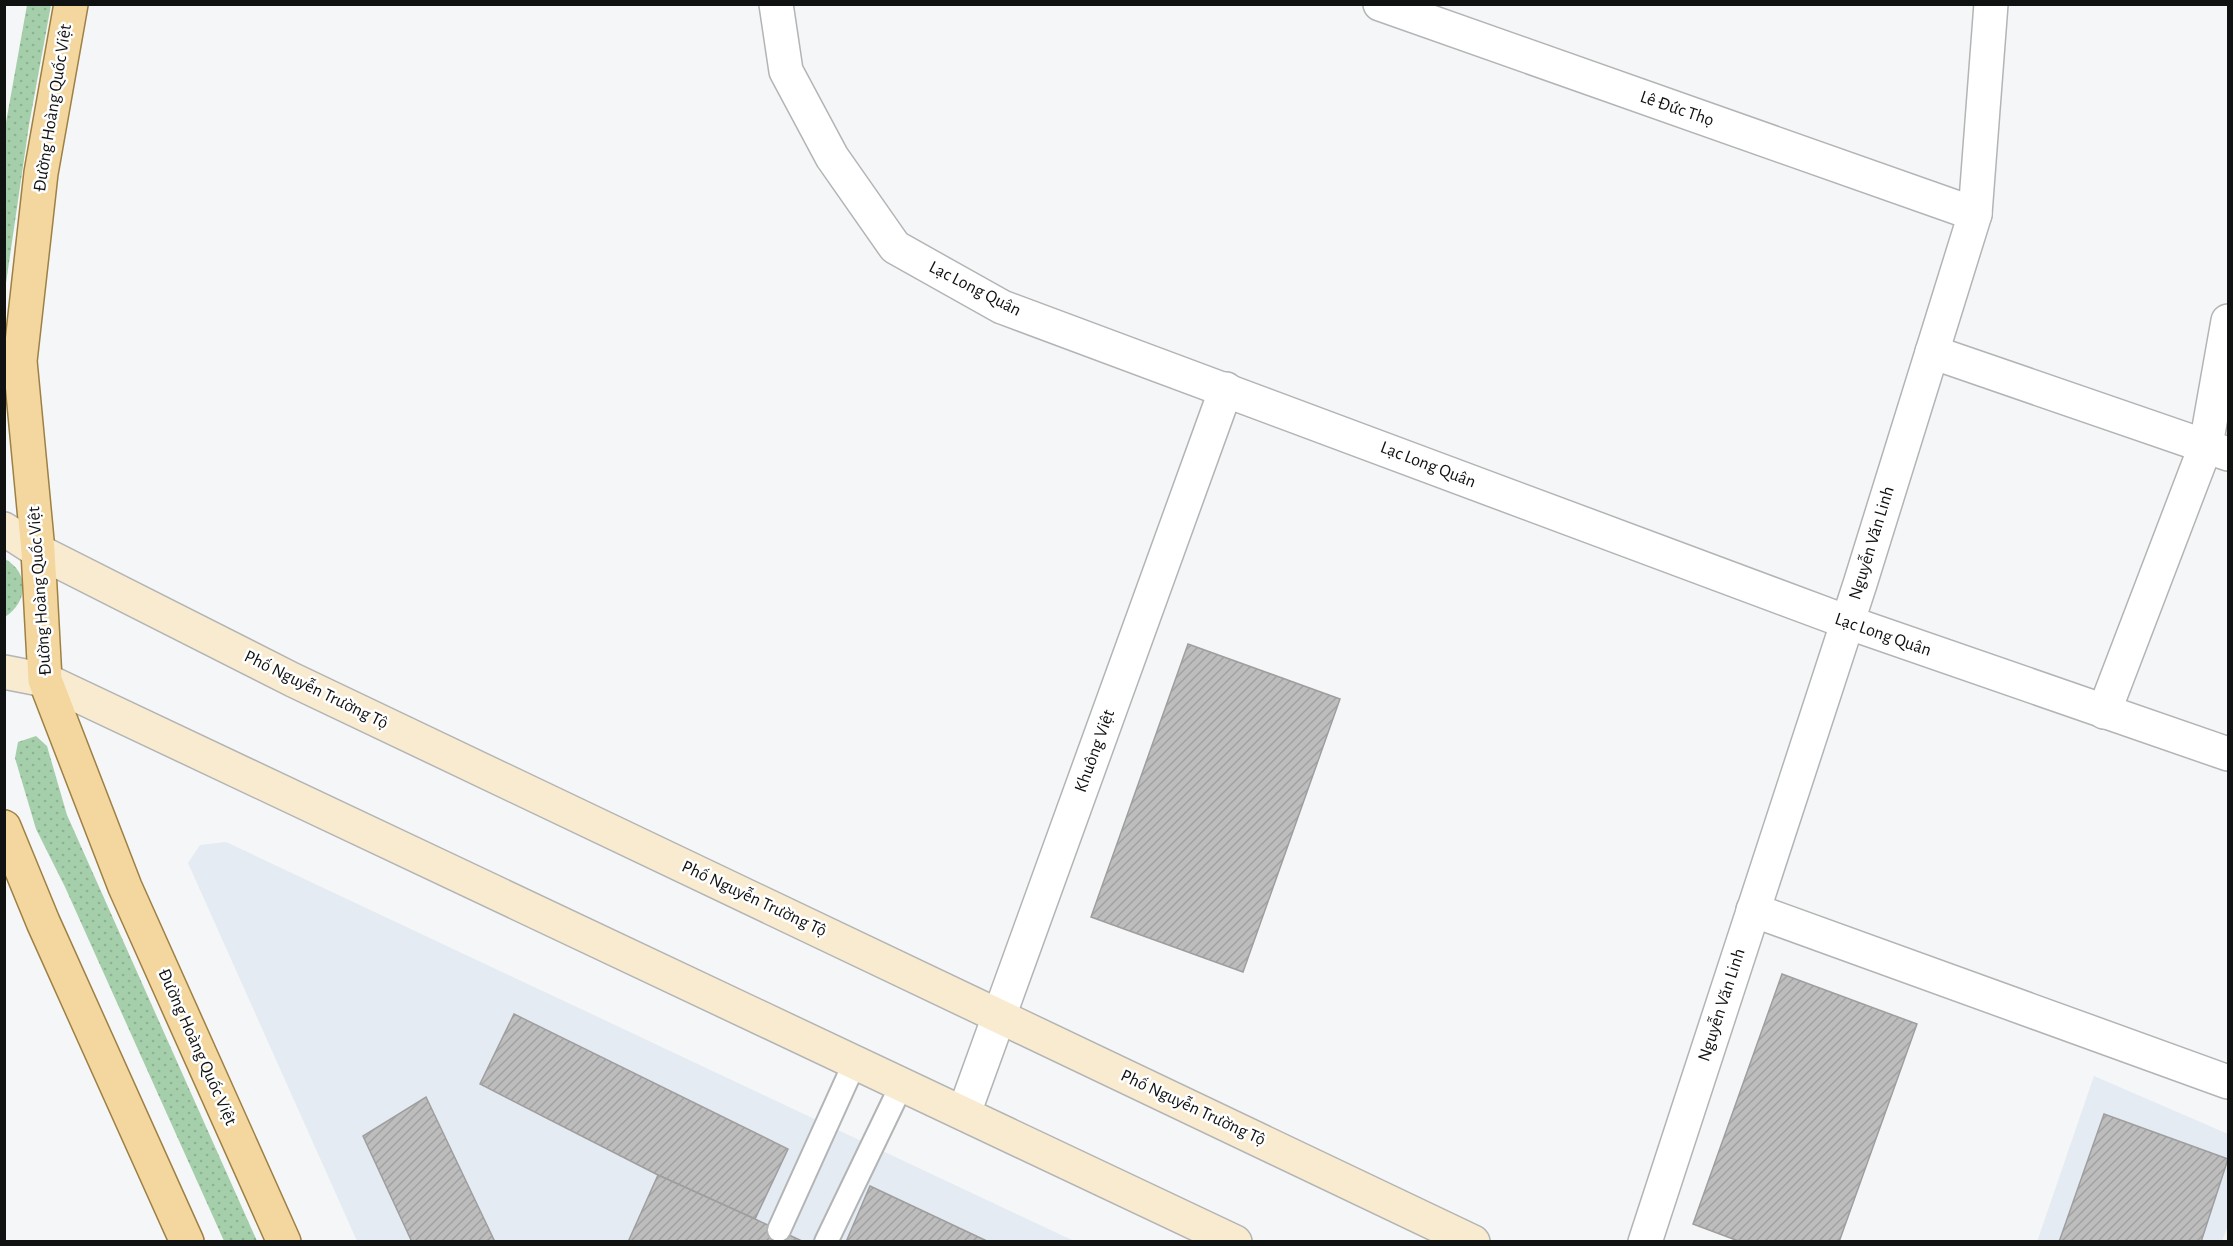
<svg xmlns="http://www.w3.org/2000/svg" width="2233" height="1246" font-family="'Alegreya Sans',sans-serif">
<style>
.built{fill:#e4ebf2}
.grass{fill:url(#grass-dots)}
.building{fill:url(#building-hatch);stroke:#9f9e9f;stroke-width:1.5}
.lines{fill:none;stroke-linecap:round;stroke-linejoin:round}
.lane-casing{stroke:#b3b4b5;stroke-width:26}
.street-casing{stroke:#b3b4b5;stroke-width:36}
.secondary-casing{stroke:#b3b4b5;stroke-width:36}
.primary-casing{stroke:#9e8044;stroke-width:36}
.lane{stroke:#fff;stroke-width:22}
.street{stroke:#fff;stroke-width:33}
.secondary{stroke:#f9ebcf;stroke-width:33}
.primary{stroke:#f3d79f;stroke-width:33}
.labels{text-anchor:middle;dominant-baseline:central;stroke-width:5;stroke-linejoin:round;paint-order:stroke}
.street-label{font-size:18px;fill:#101111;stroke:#fff}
</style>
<defs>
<pattern id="grass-dots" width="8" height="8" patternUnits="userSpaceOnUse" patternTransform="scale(1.5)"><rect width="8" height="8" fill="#a5cfaa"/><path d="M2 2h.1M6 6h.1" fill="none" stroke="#8db191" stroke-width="1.8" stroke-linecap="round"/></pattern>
<pattern id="building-hatch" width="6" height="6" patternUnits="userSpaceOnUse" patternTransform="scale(1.5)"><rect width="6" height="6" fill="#bebdbe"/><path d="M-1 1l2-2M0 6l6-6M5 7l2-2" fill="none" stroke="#a2a1a2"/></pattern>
</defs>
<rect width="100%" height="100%" fill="#f5f6f7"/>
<g class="built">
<path d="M226,842L1074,1241H357L188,863L200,845Z"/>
<path d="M2094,1076L2228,1134V1225L2222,1241L2037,1242Z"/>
</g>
<g class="grass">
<path d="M27,5H51L29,125L5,290V128Z"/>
<path d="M5,559C30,573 28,602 5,617Z"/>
<path d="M36,736L47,746L67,815L257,1241H224L65,887L36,829L15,758L18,742Z"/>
</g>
<g class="building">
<path d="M1188,644L1340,699L1243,972L1091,917Z"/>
<path d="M1782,974L1917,1024L1839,1242H1741L1693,1224Z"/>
<path d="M514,1014L788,1149L755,1219L658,1175L480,1084Z"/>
<path d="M426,1097L495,1242H412L363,1136Z"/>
<path d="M2104,1114L2228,1159L2201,1242H2059Z"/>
<path d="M658,1175L755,1219L804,1242H628Z"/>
<path d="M870,1186L989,1242H846Z"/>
</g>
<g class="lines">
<defs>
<g id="lane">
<path d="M779,1230L855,1062"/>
<path d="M826,1242L902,1084"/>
</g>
<g id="street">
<path d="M776,4L786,71L832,157L895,247L1002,307L1847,622L2228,754"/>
<path d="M1380,4L1975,214"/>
<path d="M1932,352L2228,454"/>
<path d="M2104,712L2206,445L2228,321"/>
<path d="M1753,910L2228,1082"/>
<path d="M964,1113L1226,389"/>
<path d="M1645,1242L1860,584L1975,214L1991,4"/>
</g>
<g id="secondary">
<path d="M4,529L38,551L293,680L1473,1242"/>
<path d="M4,672L45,680L1235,1242"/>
</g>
<g id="primary">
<path d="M71,4L41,173L20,361L38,551L45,680L125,887L284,1242"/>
<path d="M4,827L43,922L187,1242"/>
</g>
</defs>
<use href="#lane" class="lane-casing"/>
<use href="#street" class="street-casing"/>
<use href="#secondary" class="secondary-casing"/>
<use href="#primary" class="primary-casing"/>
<use href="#lane" class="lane"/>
<use href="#street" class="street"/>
<use href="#secondary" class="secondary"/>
<use href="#primary" class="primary"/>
</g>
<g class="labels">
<g class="street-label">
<text transform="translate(53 108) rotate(-81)">Đường Hoàng Quốc Việt</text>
<text transform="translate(1677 109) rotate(19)">Lê Đức Thọ</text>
<text transform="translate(975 289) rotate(27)">Lạc Long Quân</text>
<text transform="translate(1428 465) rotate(21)">Lạc Long Quân</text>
<text transform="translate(1872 543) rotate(-73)">Nguyễn Văn Linh</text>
<text transform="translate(40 591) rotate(-94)">Đường Hoàng Quốc Việt</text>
<text transform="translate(1883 635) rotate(19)">Lạc Long Quân</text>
<text transform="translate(316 690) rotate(26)">Phố Nguyễn Trường Tộ</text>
<text transform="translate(1095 751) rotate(-70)">Khuông Việt</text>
<text transform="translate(754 899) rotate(25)">Phố Nguyễn Trường Tộ</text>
<text transform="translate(1722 1005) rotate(-72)">Nguyễn Văn Linh</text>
<text transform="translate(197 1047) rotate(66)">Đường Hoàng Quốc Việt</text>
<text transform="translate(1193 1108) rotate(25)">Phố Nguyễn Trường Tộ</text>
</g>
</g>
<rect width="2233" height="1246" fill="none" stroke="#101111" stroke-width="12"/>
</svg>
